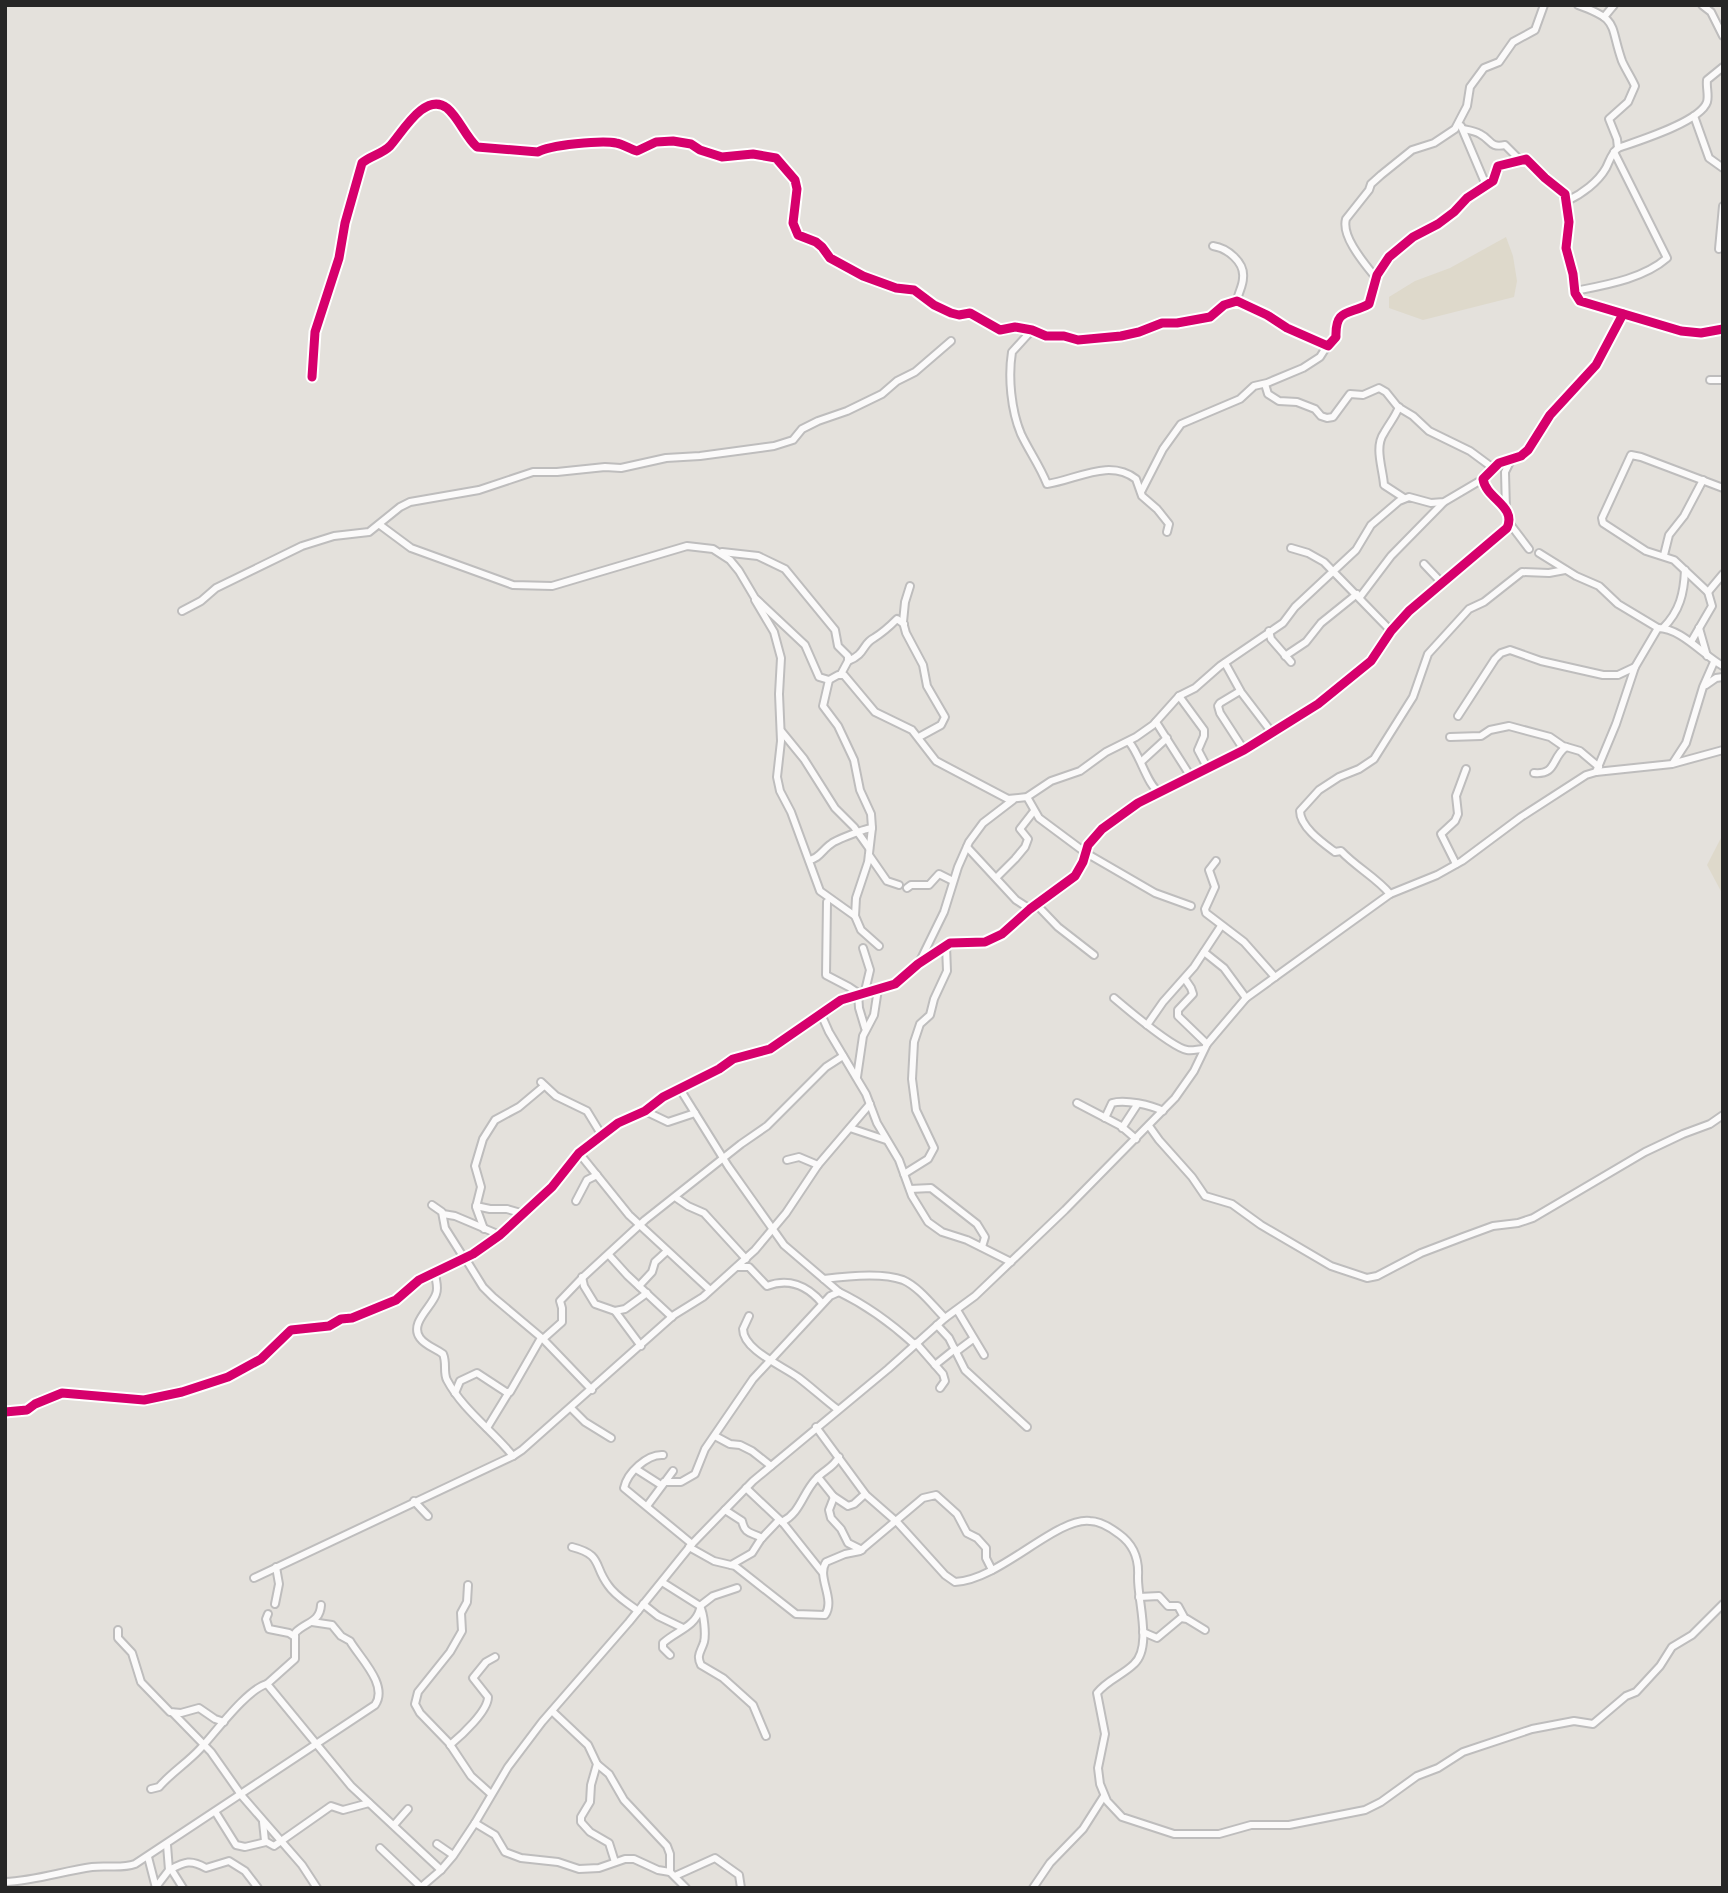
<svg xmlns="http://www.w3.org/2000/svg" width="1728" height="1893" font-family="'Sofia Sans Condensed',sans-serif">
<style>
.education{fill:#ded9cb}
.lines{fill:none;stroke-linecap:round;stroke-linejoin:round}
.minor-casing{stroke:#bebdbd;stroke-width:10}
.minor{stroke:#fbfafa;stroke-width:6}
.cycleway-casing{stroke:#fff;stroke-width:13}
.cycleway{stroke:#d6006c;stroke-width:9}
</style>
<rect width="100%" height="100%" fill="#e4e1dc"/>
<g class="education">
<path d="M1506,237L1513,256L1517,281L1514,297L1423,320L1389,308V297L1415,281L1450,268Z"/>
<path d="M1723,834V895L1707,865Z"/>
</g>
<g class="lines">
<defs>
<g id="minor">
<path d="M1578,5C1620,20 1609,24 1622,61C1626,70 1631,77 1635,86L1628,102L1609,119L1617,139L1618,148"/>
<path d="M1702,5L1711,12L1723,36"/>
<path d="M1604,17L1614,5"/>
<path d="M1694,116L1709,158L1723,168"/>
<path d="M1461,126L1486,185"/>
<path d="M1463,129C1468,130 1475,131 1480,134C1492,140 1489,148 1505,145L1519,159"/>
<path d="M1567,201C1582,194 1598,182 1606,168C1610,160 1611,154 1618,148C1638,141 1700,122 1707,102C1709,95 1706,87 1707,80L1723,67"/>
<path d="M1213,246C1227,248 1245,262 1243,278C1243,286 1238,293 1237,301"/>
<path d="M1719,249L1723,206"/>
<path d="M1376,278C1365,264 1341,237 1346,219L1369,190L1371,184L1381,175L1412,150L1434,143L1455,129L1467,106L1470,87L1484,68L1499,62L1513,42L1535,30L1544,5"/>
<path d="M1575,291C1605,285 1643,279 1667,258L1614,152"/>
<path d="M1032,330L1012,352C1008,377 1011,410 1021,434C1029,451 1040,466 1047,484C1076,480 1109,458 1136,479L1142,496L1157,509L1169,524L1167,532"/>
<path d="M312,377L315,332L339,258L345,223L362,163C370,156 382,154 390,146C402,133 425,91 447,108C459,118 465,136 477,147L538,152C549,145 602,140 616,143C623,144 630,149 637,151L656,142L673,141L691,144L700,150L722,157L753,154L776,158L795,180L797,189L793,223L798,235L816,242L822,247L830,258L863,276L896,288L914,290L934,305L951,313L959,315L970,313L1000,330L1015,327L1032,330L1046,336H1064L1078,340L1121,336L1139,332L1162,323H1177L1210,317L1224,305L1237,301L1267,315L1287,328L1328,346L1336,337C1335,308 1349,315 1369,304L1377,275L1389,257L1413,237L1438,224L1454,212L1467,198L1493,181L1498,166L1526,159L1545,178L1565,194L1569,222L1566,248L1573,274L1575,293L1580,301L1681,331L1701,333L1723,329"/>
<path d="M1710,380H1723"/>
<path d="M1265,384L1268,394L1279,401L1297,402L1315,409L1321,416L1327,418L1333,417L1350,394L1363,395L1379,388L1386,392L1398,407L1413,416L1429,431L1470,451L1493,468"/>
<path d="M1399,407C1395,417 1389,424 1384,433C1374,447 1383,469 1384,485L1404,498"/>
<path d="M1141,492L1163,449L1181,424L1240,399L1254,386L1267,383L1303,368L1320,357L1327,346"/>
<path d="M1506,510L1505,472L1511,460"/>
<path d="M1510,524L1529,549"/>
<path d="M380,525L411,548L513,585L552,586L687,546L713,549L730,560L739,571L755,598L805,645L819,677L829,680L838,675H844L875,712L912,730L936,761L1008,799L1027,797L1051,781L1080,771L1106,752L1136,737L1153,725L1179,696L1195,688L1220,666L1283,623L1295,607L1356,550L1371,525L1399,501L1409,497L1431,503L1444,502L1483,479"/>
<path d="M1291,548L1308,553L1324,562L1391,631"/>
<path d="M722,552L758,556L785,569L835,630L838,646L848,656V661L841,674"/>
<path d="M1539,553L1576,576L1599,586L1618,604L1658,628"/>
<path d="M1664,555L1669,535L1684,516L1703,480"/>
<path d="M1424,564L1441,582"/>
<path d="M910,586L905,602L903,622L906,633L923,665L927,686L945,717L941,725L919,737"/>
<path d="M1708,592L1723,574"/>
<path d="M1360,597L1391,556L1443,503"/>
<path d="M755,600L774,632L781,658L779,694L781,741L777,777L780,791L791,812L820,891L855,916L861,930L879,946"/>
<path d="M182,611L201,601L216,588L302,546L334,536L369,532L400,507L410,502L479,490L533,472H557L605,467L621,468L666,458L700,456L774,446L793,440L802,429L818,421L847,411L882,394L897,381L915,372L951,341"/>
<path d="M1663,628C1680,611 1684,593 1685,570"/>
<path d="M1699,628L1707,656"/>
<path d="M1269,631L1271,639L1291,662"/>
<path d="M1691,642L1712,606L1708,592L1674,560L1646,551L1603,523L1602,518L1631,455L1641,457L1723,488"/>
<path d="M1285,656L1306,642L1321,623L1357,594"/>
<path d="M848,661C866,654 862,644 874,638C882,633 889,627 897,619L904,624"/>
<path d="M1225,663L1241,692L1273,734"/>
<path d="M829,680L823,706L838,726L854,760L860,790L871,814L872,828L868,862L856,898L855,916"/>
<path d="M1706,685L1716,678L1723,677"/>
<path d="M1240,691L1220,703L1218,706L1220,713L1244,750"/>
<path d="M1179,696L1204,730V736L1198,750L1208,769"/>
<path d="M1458,716L1495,659L1501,653L1510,650L1541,661L1603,675H1618L1635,667"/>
<path d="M1156,722L1191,777"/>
<path d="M782,732L804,759L835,808L854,827L869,848"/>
<path d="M1450,737L1481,736L1490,730L1509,726L1550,737L1563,746L1580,751L1599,767"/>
<path d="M1129,742C1140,754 1148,788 1160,792"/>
<path d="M1142,761L1167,738"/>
<path d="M1673,763L1686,743L1703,687L1714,662"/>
<path d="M1596,772L1616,724L1635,667L1658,628C1681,628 1704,656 1723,666"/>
<path d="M1534,773C1557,775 1551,758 1566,747"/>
<path d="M1027,797L1039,818L1086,853L1155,893L1191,906"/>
<path d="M967,847L1016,900L1030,909"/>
<path d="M869,855L887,881L899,885"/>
<path d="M809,860C819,859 823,849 831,844C835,840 867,828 872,828"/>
<path d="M1216,861L1209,870L1215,887L1205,909L1206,913L1244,942L1275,977"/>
<path d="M1456,864L1441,834L1455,821L1458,814L1456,796L1466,769"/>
<path d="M997,877L1015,859L1025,847L1028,839L1020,829L1034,811"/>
<path d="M907,888L911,885H929L939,874L953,881"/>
<path d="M1390,894C1377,878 1356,867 1341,851L1335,852C1323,843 1300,827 1300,811L1319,790L1339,777L1359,769L1374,759L1413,697L1428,654L1469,609L1484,602L1522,572L1549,573L1565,570"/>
<path d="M827,902L826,975L849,987L858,993L859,1008L865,1028"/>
<path d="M1036,904L1058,927L1094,955"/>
<path d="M863,948L870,970L865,991"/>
<path d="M1204,952L1224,968L1246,998"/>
<path d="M919,963L944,912L958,867L969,842L983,823L1013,800"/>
<path d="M1185,979L1191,988L1193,994L1178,1010V1016L1207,1044"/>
<path d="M1114,998C1127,1009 1173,1048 1187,1050C1193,1051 1198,1049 1204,1049"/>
<path d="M821,1014L829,1032L866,1094L877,1123L899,1160L912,1196L928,1222L942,1232L967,1240L1011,1262"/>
<path d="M1147,1025L1163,1002L1194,967L1221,926"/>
<path d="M857,1077L863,1036L874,1015L878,989"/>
<path d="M541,1082L556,1096L587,1111L601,1134"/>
<path d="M680,1089L728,1166L784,1245L839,1292"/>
<path d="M1077,1103L1121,1126L1136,1139"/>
<path d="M645,1111L668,1122L695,1113"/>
<path d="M1105,1118L1112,1103C1125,1099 1151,1105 1163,1111"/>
<path d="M1149,1126L1159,1140L1192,1177L1205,1196L1232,1204L1261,1225L1331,1266L1367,1278L1377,1276L1421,1253L1463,1237L1493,1226L1518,1223L1533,1218L1645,1152L1683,1134L1710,1124L1723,1115"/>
<path d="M850,1128L886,1140"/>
<path d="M1122,1128L1137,1105"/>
<path d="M579,1153L629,1215L710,1290"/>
<path d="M787,1160L799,1157L818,1165"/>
<path d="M904,1174L928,1159L934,1148L916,1110L912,1079L914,1042L920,1024L930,1015L934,999L947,971L946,946"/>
<path d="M910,1189L931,1188L977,1224L985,1237L982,1247"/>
<path d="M675,1197L688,1206L704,1213L746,1259"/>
<path d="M576,1201L587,1180L597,1175"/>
<path d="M432,1205L442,1212L445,1228L464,1258"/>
<path d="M476,1206L490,1209H507L524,1214"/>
<path d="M443,1214L455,1216L500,1235"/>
<path d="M484,1229L476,1207L481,1187L475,1166L483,1139L495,1120L519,1107L544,1086"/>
<path d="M609,1255L627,1275L672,1317"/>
<path d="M465,1258L483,1287L493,1297L543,1339L592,1390"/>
<path d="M737,1267H749L767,1286C788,1278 807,1285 822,1303"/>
<path d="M435,1272C435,1279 439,1287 436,1294C432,1307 409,1323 420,1338C426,1346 435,1348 443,1354C447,1363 443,1372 447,1380C463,1410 492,1430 513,1456"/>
<path d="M582,1277L584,1286L595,1304L615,1311L641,1346"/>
<path d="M824,1279C846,1276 882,1272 903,1280C919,1287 933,1306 945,1318"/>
<path d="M639,1286L652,1272L655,1262L667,1251"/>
<path d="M957,1310L984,1355"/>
<path d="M615,1311L625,1309L647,1293"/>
<path d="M749,1316L743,1329C743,1350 783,1366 799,1378C812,1388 824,1399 837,1409"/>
<path d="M937,1325L949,1338L965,1370L1027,1427"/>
<path d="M543,1339L562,1322V1308L560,1301L582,1278L645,1220L741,1144L767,1126L826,1067L843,1056"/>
<path d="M916,1343L943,1374L945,1381L940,1388"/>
<path d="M957,1351L973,1339"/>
<path d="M935,1365L955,1349"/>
<path d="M455,1393L460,1381L477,1373L506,1392H510L541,1338"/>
<path d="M571,1408L585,1422L611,1438"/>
<path d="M5,1412L27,1410L35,1404L62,1393L144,1400L182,1392L228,1377L261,1359L291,1330L329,1326L341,1319L352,1318L396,1300L419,1280L473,1254L500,1235L552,1187L579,1153L618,1123L645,1111L663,1097L719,1069L733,1059L770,1049L841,1000L895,984L918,964L950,943L985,942L1002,934L1030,909L1075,876L1083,862L1088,845L1102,829L1138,803L1244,750L1318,704L1371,661L1391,631L1409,611L1507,528C1517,506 1486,499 1483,479L1499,463L1521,456L1528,450L1550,415L1596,365L1623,314"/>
<path d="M816,1427L866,1495L898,1523L945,1575L955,1582C1000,1580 1056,1517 1090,1521C1100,1521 1111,1528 1119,1534C1133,1544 1139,1559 1138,1576C1137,1599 1153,1647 1134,1664C1123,1675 1107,1680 1097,1693L1105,1734L1098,1768L1100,1784L1107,1801L1122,1817L1174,1834H1219L1251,1825H1289L1365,1810L1381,1802L1417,1776L1438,1768L1463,1752L1532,1729L1574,1721L1593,1724L1626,1696L1636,1692L1660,1666L1672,1647L1692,1635L1723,1604"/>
<path d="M487,1428L509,1392"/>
<path d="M715,1436L730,1444L740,1445L752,1451L771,1466"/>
<path d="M663,1455C647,1454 627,1473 624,1488L692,1544"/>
<path d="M636,1469L661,1485"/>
<path d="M818,1477L834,1497L829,1510L831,1518L841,1529L848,1543L862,1550"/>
<path d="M664,1482H681L695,1474L705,1449L753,1379L830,1296L839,1292C866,1305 892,1324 914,1344"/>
<path d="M746,1488L783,1523L822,1572"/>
<path d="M833,1496L848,1506L854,1504L865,1494"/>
<path d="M414,1501L428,1516"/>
<path d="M647,1506L673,1471"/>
<path d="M725,1510L742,1521C745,1535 752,1532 762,1538"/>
<path d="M782,1522C801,1512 802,1494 816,1479C824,1470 833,1468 839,1457"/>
<path d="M572,1547C603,1555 593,1565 608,1585C615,1596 628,1603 638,1611"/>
<path d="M689,1547L714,1561L735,1566L796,1614L825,1615C836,1599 816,1577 826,1562L845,1554L860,1551L923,1498L936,1495L957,1514L967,1533L977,1538L986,1548V1558L992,1570"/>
<path d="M731,1565L752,1553L761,1539L779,1520"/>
<path d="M254,1578L513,1456L522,1450L674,1315L703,1297L755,1250L786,1213L818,1165L870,1104"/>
<path d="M662,1582L700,1606C704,1614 706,1634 704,1642C701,1652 696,1655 701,1665L723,1678L753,1705L766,1736"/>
<path d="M468,1585L467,1602L461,1613L462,1631L450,1652L418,1692L415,1704L420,1713L449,1743L471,1776L491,1794"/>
<path d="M1139,1597L1159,1596L1168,1606H1178L1184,1617"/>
<path d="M275,1604L279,1584L276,1567"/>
<path d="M643,1604L658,1616L683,1628"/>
<path d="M700,1606L713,1596L737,1588"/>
<path d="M268,1614L266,1619L269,1629L289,1633L295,1637"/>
<path d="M118,1630V1638L132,1653L141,1682L170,1712L181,1713L199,1708L215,1719L224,1722"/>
<path d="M1143,1632L1157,1638L1181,1618L1187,1619L1205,1630"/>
<path d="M670,1655L663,1648V1643C676,1631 695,1627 700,1609"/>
<path d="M267,1684L295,1659V1633C305,1622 320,1623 321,1605"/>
<path d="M552,1711L588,1745L597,1764L591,1785L590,1802L581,1817V1822L590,1832L609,1843L615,1862"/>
<path d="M173,1713L211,1752L242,1796L302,1865L317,1888"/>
<path d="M450,1745C462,1735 488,1711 488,1697L473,1678L486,1662L495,1657"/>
<path d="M597,1764L609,1774L624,1800L667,1846L670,1854V1872"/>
<path d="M151,1789L159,1787C171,1773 187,1763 200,1749C215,1733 247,1689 267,1684L351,1786L441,1870"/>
<path d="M216,1813L236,1845L245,1847L266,1842"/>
<path d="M263,1822L265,1841L274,1846L331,1806L343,1810L369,1803"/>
<path d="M475,1823L495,1835L505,1852L521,1858L558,1862L579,1869L599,1868L625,1859H634L658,1870L670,1872L686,1888"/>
<path d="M394,1825L408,1809"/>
<path d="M437,1844L453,1855"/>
<path d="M380,1848L421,1887"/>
<path d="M148,1857L156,1888"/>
<path d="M171,1869L183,1888"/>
<path d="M169,1870C185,1862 190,1859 206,1868L229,1861L245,1871L258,1888"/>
<path d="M675,1876L715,1858L739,1875L741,1888"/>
<path d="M5,1882C35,1881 63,1871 92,1867C107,1865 121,1869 135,1864L375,1705C389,1685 359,1657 350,1641L341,1636L332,1625L312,1622"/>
<path d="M156,1887L169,1870L167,1845"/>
<path d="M420,1888L441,1870L453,1856L475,1823L508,1767L542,1722L629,1622L692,1544L753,1481L888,1369L945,1318L975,1296L1065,1210L1175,1098L1194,1071L1207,1044L1246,998L1390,894L1437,875L1462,861L1521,817L1586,775L1596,772L1672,764L1723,750"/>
<path d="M1033,1888L1050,1863L1083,1829L1104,1796"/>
</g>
</defs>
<use href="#minor" class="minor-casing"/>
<use href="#minor" class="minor"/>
<defs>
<g id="cycleway">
<path d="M312,377L315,332L339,258L345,223L362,163C370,156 382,154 390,146C402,133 425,91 447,108C459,118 465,136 477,147L538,152C549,145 602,140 616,143C623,144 630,149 637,151L656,142L673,141L691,144L700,150L722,157L753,154L776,158L795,180L797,189L793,223L798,235L816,242L822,247L830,258L863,276L896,288L914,290L934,305L951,313L959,315L970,313L1000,330L1015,327L1032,330L1046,336H1064L1078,340L1121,336L1139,332L1162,323H1177L1210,317L1224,305L1237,301L1267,315L1287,328L1328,346L1336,337C1335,308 1349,315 1369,304L1377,275L1389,257L1413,237L1438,224L1454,212L1467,198L1493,181L1498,166L1526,159L1545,178L1565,194L1569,222L1566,248L1573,274L1575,293L1580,301L1681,331L1701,333L1723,329"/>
<path d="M5,1412L27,1410L35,1404L62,1393L144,1400L182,1392L228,1377L261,1359L291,1330L329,1326L341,1319L352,1318L396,1300L419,1280L473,1254L500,1235L552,1187L579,1153L618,1123L645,1111L663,1097L719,1069L733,1059L770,1049L841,1000L895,984L918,964L950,943L985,942L1002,934L1030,909L1075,876L1083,862L1088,845L1102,829L1138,803L1244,750L1318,704L1371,661L1391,631L1409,611L1507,528C1517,506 1486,499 1483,479L1499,463L1521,456L1528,450L1550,415L1596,365L1623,314"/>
</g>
</defs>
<use href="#cycleway" class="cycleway-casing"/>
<use href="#cycleway" class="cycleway"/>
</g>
<rect width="1728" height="1893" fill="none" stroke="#262626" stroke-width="14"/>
</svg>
